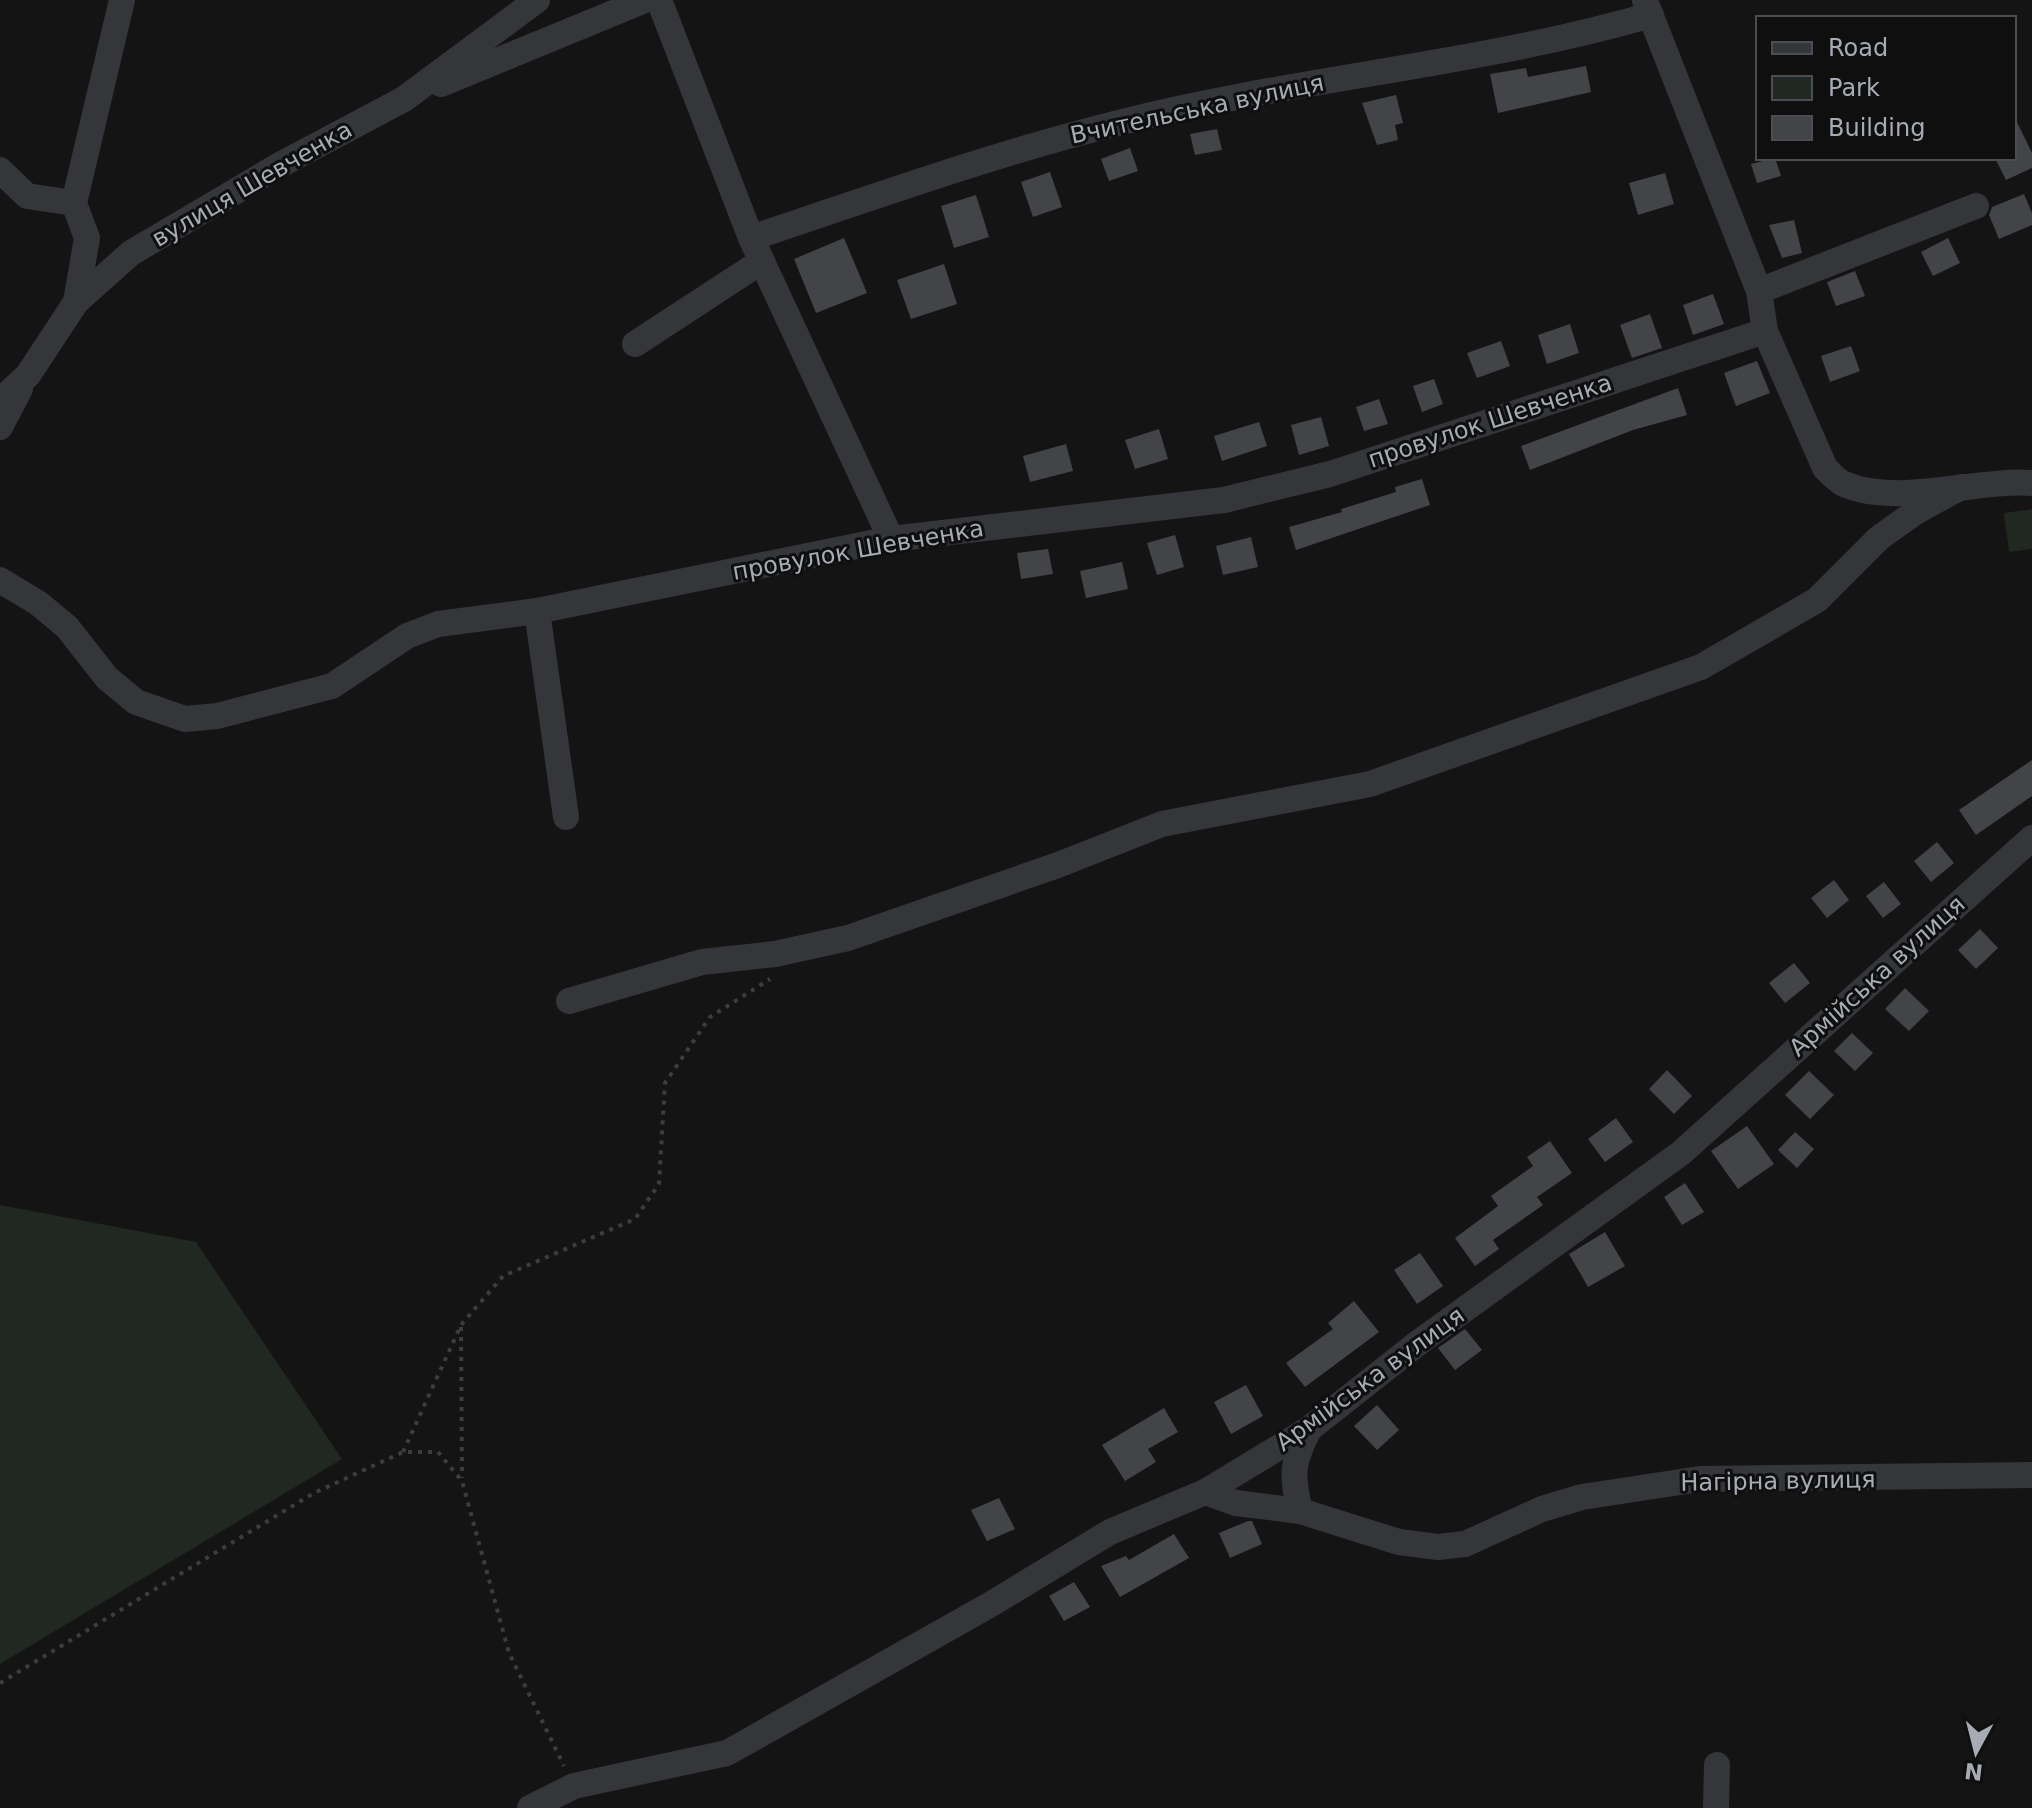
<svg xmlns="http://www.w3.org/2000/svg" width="2032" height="1808" font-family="'DejaVu Sans',sans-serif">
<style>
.green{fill:#202821}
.building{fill:#434448}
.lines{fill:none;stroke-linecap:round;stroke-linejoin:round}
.path{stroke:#3b3d41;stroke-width:4;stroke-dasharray:4 6;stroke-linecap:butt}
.minor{stroke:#35363a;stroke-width:26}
.labels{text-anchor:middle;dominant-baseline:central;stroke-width:6;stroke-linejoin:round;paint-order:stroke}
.street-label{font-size:24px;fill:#a6abb4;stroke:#0f0f10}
</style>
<rect width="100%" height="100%" fill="#141415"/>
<g class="green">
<path d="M2032,509V549L2009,552L2004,513Z"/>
<path d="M0,1205L196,1242L342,1459L0,1664Z"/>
</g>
<g class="building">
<path d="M1586,66L1591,92L1498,113L1490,74L1526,68L1528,77Z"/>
<path d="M1396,95L1403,123L1395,125L1398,140L1377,145L1362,103Z"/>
<path d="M2014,116L2032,153V168L2006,180L1995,158H2014Z"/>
<path d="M1217,129L1222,150L1195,155L1190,134Z"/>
<path d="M1130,148L1138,171L1109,181L1101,159Z"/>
<path d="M1775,158L1781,176L1757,183L1751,164Z"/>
<path d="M1050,172L1062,207L1033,217L1021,182Z"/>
<path d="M1665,173L1674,204L1638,215L1629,183Z"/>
<path d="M2024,194L2032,213V225L1999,239L1989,215L1992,207Z"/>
<path d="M976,195L989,237L954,248L941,206Z"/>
<path d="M1794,220L1802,253L1782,258L1769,225Z"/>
<path d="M844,238L867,293L816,313L794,259Z"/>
<path d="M1948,238L1960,263L1933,276L1921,252Z"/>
<path d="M944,264L957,304L911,319L897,280Z"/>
<path d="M1855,271L1865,296L1836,306L1827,282Z"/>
<path d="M1713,294L1724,324L1693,335L1683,305Z"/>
<path d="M1650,314L1662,348L1632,358L1620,325Z"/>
<path d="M1570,324L1579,353L1547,364L1538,335Z"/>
<path d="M1501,341L1510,366L1477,378L1467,353Z"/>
<path d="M1851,346L1860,371L1830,382L1821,356Z"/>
<path d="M1757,361L1770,393L1736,406L1724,373Z"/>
<path d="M1434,379L1443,404L1422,412L1413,386Z"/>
<path d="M1678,388L1687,415L1633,430L1530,470L1521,446Z"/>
<path d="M1379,399L1388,424L1364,431L1356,407Z"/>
<path d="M1321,417L1329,446L1299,455L1291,425Z"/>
<path d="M1259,422L1267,446L1222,461L1214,436Z"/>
<path d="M1159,429L1168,459L1135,469L1125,440Z"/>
<path d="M1066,444L1073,471L1030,482L1023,456Z"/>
<path d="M1422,479L1430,505L1296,550L1289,527L1342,512L1341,509L1396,492L1395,487Z"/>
<path d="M1175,535L1184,567L1157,575L1147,543Z"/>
<path d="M1251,537L1258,567L1223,575L1216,546Z"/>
<path d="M1048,549L1053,574L1021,579L1017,553Z"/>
<path d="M1122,562L1128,589L1086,598L1080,571Z"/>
<path d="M2032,760V796L1976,835L1959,810Z"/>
<path d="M1937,842L1954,863L1931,882L1914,861Z"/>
<path d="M1834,880L1849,900L1827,918L1811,898Z"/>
<path d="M1884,882L1901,904L1883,918L1866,896Z"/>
<path d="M1980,929L1998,948L1976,969L1958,950Z"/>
<path d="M1794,963L1810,983L1785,1003L1769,983Z"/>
<path d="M1905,988L1929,1011L1909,1031L1885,1009Z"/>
<path d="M1852,1033L1873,1053L1855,1071L1834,1051Z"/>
<path d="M1667,1070L1692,1096L1674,1114L1649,1089Z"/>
<path d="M1809,1071L1834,1095L1810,1119L1785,1095Z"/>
<path d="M1616,1118L1633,1142L1605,1162L1588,1139Z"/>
<path d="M1747,1126L1774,1164L1738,1189L1711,1151Z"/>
<path d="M1795,1132L1814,1149L1797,1168L1778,1150Z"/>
<path d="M1550,1141L1572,1173L1537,1197L1543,1205L1493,1240L1499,1249L1475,1266L1455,1238L1498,1206L1491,1196L1533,1166L1527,1157Z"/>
<path d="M1685,1183L1704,1212L1682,1225L1664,1197Z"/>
<path d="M1605,1232L1625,1266L1588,1287L1569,1254Z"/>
<path d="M1420,1253L1443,1286L1417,1304L1394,1270Z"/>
<path d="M1354,1301L1379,1332L1305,1387L1286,1363L1333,1329L1328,1323Z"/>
<path d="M1465,1329L1482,1350L1455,1370L1438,1348Z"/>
<path d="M1246,1385L1263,1416L1231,1434L1214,1402Z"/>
<path d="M1377,1405L1399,1430L1377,1450L1354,1426Z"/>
<path d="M1164,1408L1178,1432L1148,1449L1156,1462L1125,1481L1102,1445Z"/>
<path d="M999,1498L1015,1529L987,1541L971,1510Z"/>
<path d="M1248,1521H1252L1262,1544L1230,1558L1219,1533Z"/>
<path d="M1174,1534L1189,1558L1120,1597L1101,1566L1126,1556L1129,1560Z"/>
<path d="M1074,1582L1090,1607L1064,1621L1049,1596Z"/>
</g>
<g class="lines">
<g class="path">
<path d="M461,1327L462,1478"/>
<path d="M403,1452L461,1325L503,1276L635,1219L659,1184L665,1083L710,1017L770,979"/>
<path d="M0,1683L314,1493L403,1452H438L462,1481L509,1653L564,1766"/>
</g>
<g class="minor">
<path d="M659,0L751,238L891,539"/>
<path d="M1645,1L1759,291L1765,331L1825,468C1831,474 1837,481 1844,484C1897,507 1975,479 2032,483"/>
<path d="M441,84L645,0"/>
<path d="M0,170L27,196L74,203"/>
<path d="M751,238C874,197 996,153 1122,122C1297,78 1478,65 1651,15"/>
<path d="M1759,291L1976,206"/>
<path d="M76,302L87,238L74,203L122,0"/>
<path d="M635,344L762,261"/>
<path d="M0,401L28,375L76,302L131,253L278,166L404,99L537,0"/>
<path d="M0,427L20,389"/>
<path d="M0,580L38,603L67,627L107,678L136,702L185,719L217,716L332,686L407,636L438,624L537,611L891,539L1224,500L1330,474L1765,331"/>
<path d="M537,611L566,817"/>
<path d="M569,1001L702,962L775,954L848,938L1058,865L1162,824L1370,784L1701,667L1817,600L1879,538L1917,511L1961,487"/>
<path d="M1205,1492L1236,1503L1300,1511L1399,1542L1438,1547L1465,1544L1542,1509L1582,1497L1700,1479L2032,1475"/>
<path d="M1300,1511C1291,1474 1292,1463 1309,1429"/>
<path d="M530,1808L574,1786L727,1753L993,1603L1110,1532L1205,1492L1309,1429L1418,1343L1681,1153L2032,838"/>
<path d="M1716,1808L1717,1765"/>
</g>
</g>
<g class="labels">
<g class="street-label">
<text transform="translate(1197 109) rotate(-12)">Вчительська вулиця</text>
<text transform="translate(252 184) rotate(-30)">вулиця Шевченка</text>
<text transform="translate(1490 421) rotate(-18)">провулок Шевченка</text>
<text transform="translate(858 550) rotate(-10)">провулок Шевченка</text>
<text transform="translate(1877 976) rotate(-42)">Армійська вулиця</text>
<text transform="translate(1370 1379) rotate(-36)">Армійська вулиця</text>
<text transform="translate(1778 1481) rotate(-1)">Нагірна вулиця</text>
</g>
</g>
<rect x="1756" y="16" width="260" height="144" fill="#0f0f10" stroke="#4b4d52" stroke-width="2"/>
<rect x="1772" y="42" width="40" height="12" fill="#35363a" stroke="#4b4d52" stroke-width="2"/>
<text x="1828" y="56" font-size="24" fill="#a6abb4">Road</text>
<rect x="1772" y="76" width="40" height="24" fill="#202821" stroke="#4b4d52" stroke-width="2"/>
<text x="1828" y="96" font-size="24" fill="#a6abb4">Park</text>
<rect x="1772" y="116" width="40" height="24" fill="#434448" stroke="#4b4d52" stroke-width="2"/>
<text x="1828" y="136" font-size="24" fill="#a6abb4">Building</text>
<g transform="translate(1976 1752) rotate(187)" stroke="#0f0f10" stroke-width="6" paint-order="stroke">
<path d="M0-6L14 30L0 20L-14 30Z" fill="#a6abb4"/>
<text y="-12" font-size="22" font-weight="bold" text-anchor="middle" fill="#a6abb4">N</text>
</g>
</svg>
